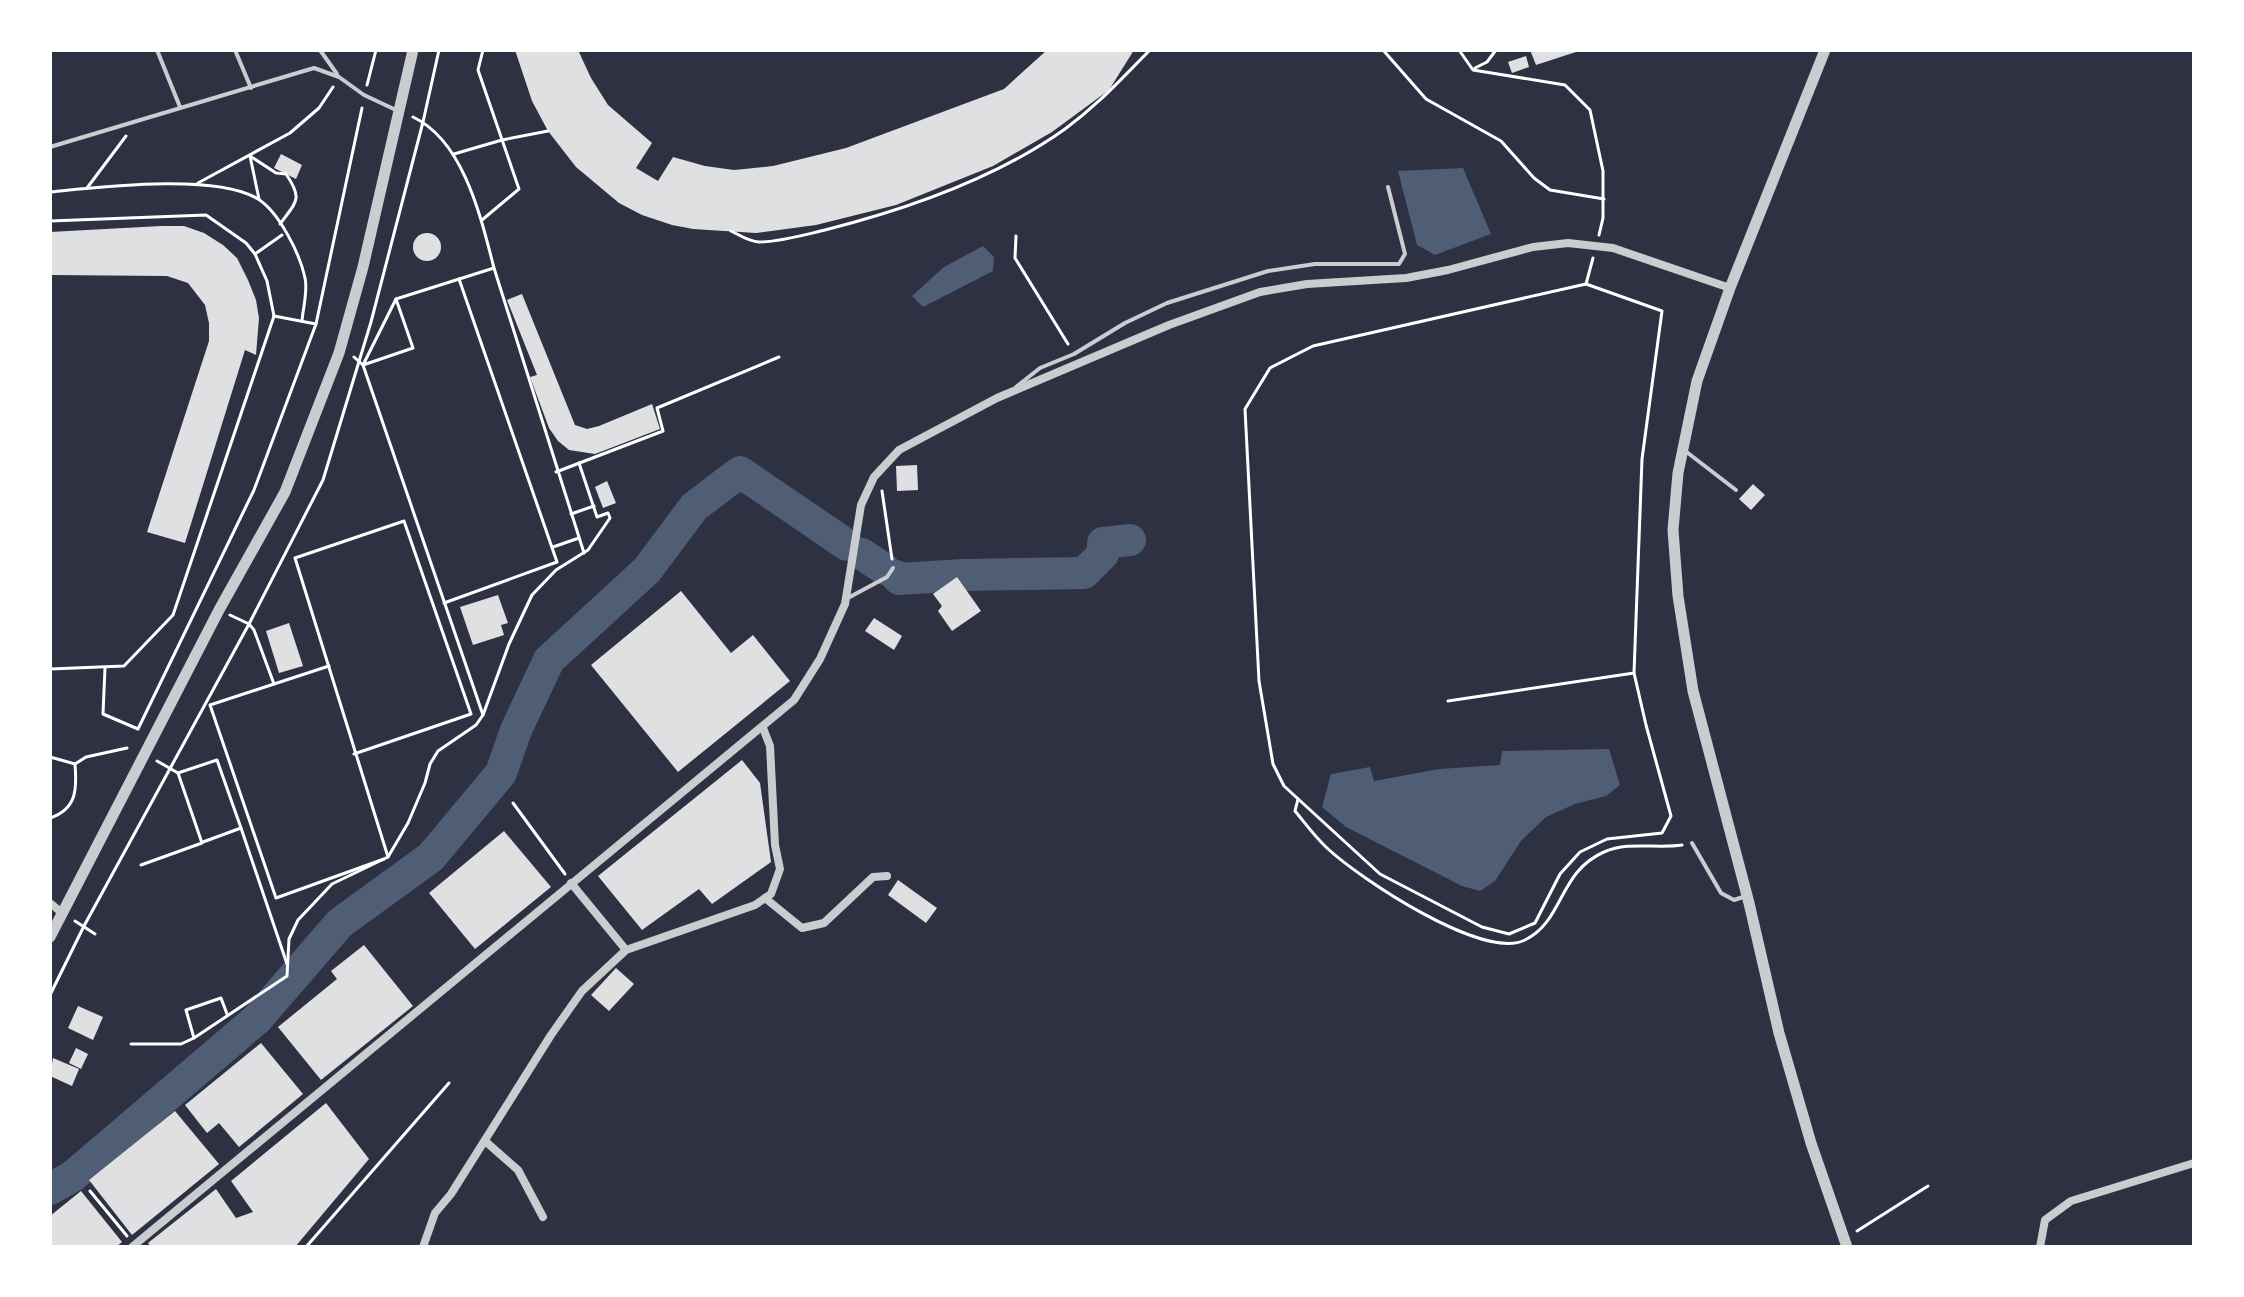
<svg xmlns="http://www.w3.org/2000/svg" width="2244" height="1297" font-family="'Source Sans 3',sans-serif">
<style>
.water{fill:#4f5d75}
.lines{fill:none;stroke-linecap:round;stroke-linejoin:round}
.river{stroke:#4f5d75;stroke-width:32}
.building{fill:#e0e0e3}
.path{stroke:#fff;stroke-width:3}
.service{stroke:#caccd0;stroke-width:4}
.minor{stroke:#caccd0;stroke-width:8}
.tertiary{stroke:#caccd0;stroke-width:11}
</style>
<rect width="100%" height="100%" fill="#2d3142"/>
<g class="water">
<path d="M1463,168L1491,234L1435,255L1417,245L1398,171Z"/>
<path d="M983,246L994,257L993,271L923,307L912,296L944,267Z"/>
<path d="M1609,749L1620,785L1606,796L1575,804L1546,817L1521,841L1495,881L1480,891L1462,886L1346,827L1322,807L1331,774L1370,767L1374,781L1439,769L1500,765L1502,751Z"/>
</g>
<g class="lines">
<g class="river">
<path d="M862,554L884,569"/>
<path d="M896,576L899,579L963,575L1084,573L1103,554V543L1130,540"/>
<path d="M50,1189L73,1176L257,1019L340,923L431,857L501,773L516,730L549,660L647,570L694,507L740,472L847,545"/>
</g>
</g>
<g class="building">
<path d="M515,50H578L591,78L608,105L652,143L636,168L658,181L673,157L705,166L734,170L773,166L846,148L1004,89L1047,50H1134L1109,90L1052,132L993,166L896,205L816,225L756,233L693,229L672,225L642,215L619,203L576,167L548,131L532,101Z"/>
<path d="M1530,50H1578L1579,51L1536,65Z"/>
<path d="M1526,56L1529,67L1512,73L1508,62Z"/>
<path d="M281,154L302,165L296,179L274,168Z"/>
<path d="M161,226H184L204,233L223,245L237,258L248,280L256,300L259,318L256,355L245,350L185,543L147,532L209,341V323L205,305L188,283L167,276L50,275V232Z"/>
<circle cx="427" cy="247" r="14"/>
<path d="M522,294L575,425L587,429L599,426L652,404L660,429L595,454L569,450L558,441L549,428L530,377L537,375L507,300Z"/>
<path d="M917,465L918,490L897,491L896,466Z"/>
<path d="M607,481L616,503L603,508L595,487Z"/>
<path d="M1753,484L1765,495L1751,510L1739,499Z"/>
<path d="M957,577L981,611L952,631L938,611L942,606L933,594Z"/>
<path d="M681,591L731,653L753,635L790,681L678,772L591,665Z"/>
<path d="M498,595L508,623L501,625L504,635L473,645L460,607Z"/>
<path d="M874,618L902,636L894,650L865,631Z"/>
<path d="M289,623L303,666L279,673L266,631Z"/>
<path d="M742,760L760,783L771,862L712,904L699,889L642,930L598,876Z"/>
<path d="M504,831L551,887L475,949L429,893Z"/>
<path d="M898,880L937,908L926,923L888,895Z"/>
<path d="M364,945L413,1006L321,1080L278,1027L337,979L331,971Z"/>
<path d="M616,968L634,984L609,1011L591,995Z"/>
<path d="M78,1006L103,1017L93,1040L68,1028Z"/>
<path d="M261,1043L303,1094L239,1147L219,1123L207,1133L185,1105Z"/>
<path d="M76,1048L88,1054L81,1069L69,1063Z"/>
<path d="M53,1058L79,1069L72,1086L50,1076Z"/>
<path d="M326,1103L369,1159L295,1247H151L148,1243L216,1189L236,1218L253,1212L231,1181Z"/>
<path d="M175,1111L219,1164L132,1235L89,1180Z"/>
<path d="M81,1191L122,1242L116,1247H50V1216Z"/>
</g>
<g class="lines">
<g class="path">
<path d="M1383,50L1426,99L1501,141L1534,178L1550,190L1604,199"/>
<path d="M1459,50L1473,70L1565,85L1590,110L1603,171V218L1599,235"/>
<path d="M1475,68L1487,62L1496,50"/>
<path d="M367,85L376,50"/>
<path d="M413,117C464,141 481,218 494,268L584,553"/>
<path d="M454,154L502,140L548,131"/>
<path d="M250,156L276,173L286,174C303,199 297,201 280,224"/>
<path d="M250,156L259,199"/>
<path d="M198,183L290,133L319,108L333,87"/>
<path d="M87,188L126,136"/>
<path d="M50,192C100,187 216,173 258,199C279,212 300,254 305,278C308,291 303,308 302,321"/>
<path d="M482,220L519,189L478,70L483,50"/>
<path d="M50,221L206,215L246,243L255,254L267,281L274,316"/>
<path d="M731,231C739,235 750,242 759,242C780,242 804,235 825,230C908,209 995,179 1065,129C1099,104 1121,79 1150,50"/>
<path d="M1016,236L1015,258L1068,344"/>
<path d="M255,254L282,235"/>
<path d="M1586,284L1662,311L1642,459L1634,673L1646,725L1671,816L1662,833L1607,839L1580,852L1560,874L1535,923L1509,934L1482,927L1380,874L1284,786L1273,764L1259,681L1245,409L1270,368L1313,346Z"/>
<path d="M1586,284L1593,258"/>
<path d="M396,299L494,268"/>
<path d="M556,472L663,431L657,408L779,357"/>
<path d="M882,491L892,559"/>
<path d="M571,514L594,506"/>
<path d="M553,547L579,538"/>
<path d="M444,603L557,562L459,279"/>
<path d="M230,615L249,624L254,630L274,684L329,666"/>
<path d="M105,668L103,714L138,729L254,490L316,324L362,108"/>
<path d="M50,669L124,666L173,615L274,316L316,324"/>
<path d="M274,684L210,705L276,898L384,859"/>
<path d="M1448,701L1634,673"/>
<path d="M483,715L509,644L532,595L556,570L588,550L610,518L608,513L597,517L579,463"/>
<path d="M354,754L471,714L404,521L295,558L388,857"/>
<path d="M50,757L75,764"/>
<path d="M178,773L217,760L241,828L203,842"/>
<path d="M1298,799L1295,811C1305,823 1315,837 1327,848C1359,878 1483,961 1525,940C1564,921 1558,872 1604,852C1629,841 1657,849 1682,845"/>
<path d="M513,803L565,874"/>
<path d="M50,818C77,809 77,789 75,764L86,757L127,748"/>
<path d="M241,828L287,964"/>
<path d="M141,865L202,843L178,773L157,761"/>
<path d="M75,921L95,934"/>
<path d="M50,995L84,926L249,624L323,480L371,322L423,122L439,50"/>
<path d="M194,1038L287,976L289,939L298,920L332,884L388,857L408,823L425,783L430,764L438,751L476,725L483,715L363,365L396,299L413,348L363,365L354,357"/>
<path d="M131,1044H181L194,1038L186,1010L221,998L227,1014"/>
<path d="M90,1191L127,1236"/>
<path d="M1857,1231L1928,1186"/>
<path d="M306,1247L449,1083"/>
</g>
<g class="service">
<path d="M157,50L180,107"/>
<path d="M235,50L251,88"/>
<path d="M320,50L337,74"/>
<path d="M1324,50H1361"/>
<path d="M50,147L314,68L339,77L364,95L396,110"/>
<path d="M1016,387L1040,368L1074,354L1125,323L1167,303L1268,271L1315,264H1399L1405,254L1388,187"/>
<path d="M1684,450L1736,490"/>
<path d="M846,599L887,577L893,568"/>
<path d="M1692,843L1721,893L1734,900L1746,896"/>
</g>
<g class="minor">
<path d="M571,883L626,950"/>
<path d="M765,898L802,928L824,923L873,877L887,876"/>
<path d="M50,903L62,913"/>
<path d="M485,1141L518,1170L543,1217"/>
<path d="M132,1247L794,700L820,659L845,604L861,505L874,477L899,450L997,398L1169,325L1260,292L1307,284L1406,278L1448,270L1533,247L1568,243L1613,248L1730,288"/>
<path d="M423,1247L435,1213L451,1194L551,1035L582,991L626,950L755,905L771,894L780,869L775,845L770,746L763,728"/>
<path d="M2040,1247L2045,1220L2071,1201L2194,1163"/>
</g>
<g class="tertiary">
<path d="M1825,50L1730,288L1697,381L1678,473L1673,530L1678,596L1693,691L1749,903L1779,1033L1811,1143L1847,1247"/>
<path d="M50,937L219,610L285,492L339,353L363,267L413,50"/>
</g>
</g>
<rect width="2244" height="1297" fill="none" stroke="#ffffff" stroke-width="104"/>
</svg>
